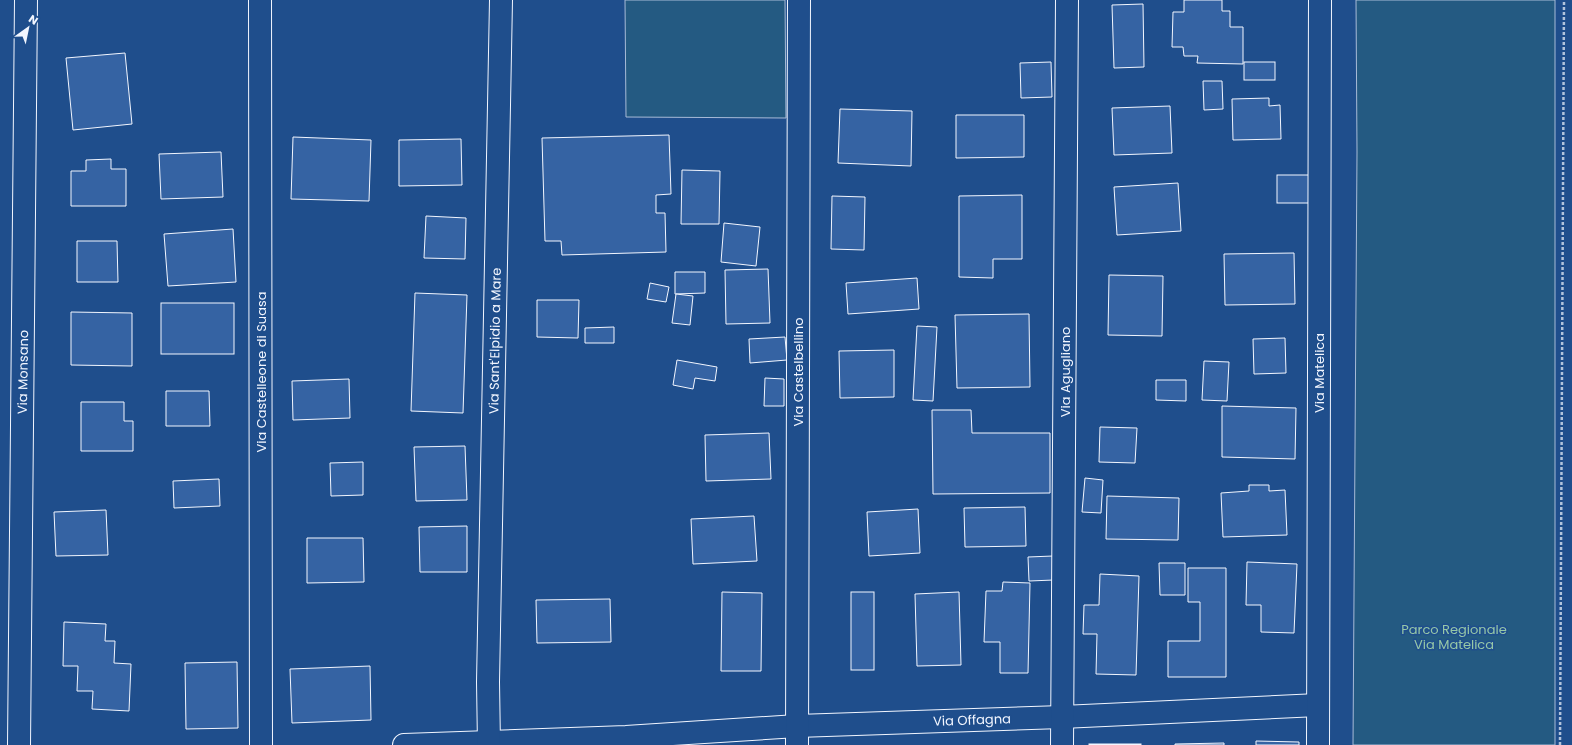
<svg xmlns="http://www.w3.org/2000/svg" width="1572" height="745" font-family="Poppins,sans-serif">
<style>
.green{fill:#245a82;stroke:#a8bbd7}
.building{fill:#3563a3;stroke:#f2f6ff}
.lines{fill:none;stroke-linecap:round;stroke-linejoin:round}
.street-casing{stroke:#f2f6ff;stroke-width:24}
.path{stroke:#b3c4dc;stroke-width:2.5;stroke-dasharray:3 2;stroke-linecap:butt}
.street{stroke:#1f4e8c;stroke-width:22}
.labels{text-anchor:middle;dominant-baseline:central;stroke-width:3;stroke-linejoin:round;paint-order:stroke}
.street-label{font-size:13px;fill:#f2f6ff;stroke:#1f4e8c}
.park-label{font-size:13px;fill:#97c8a6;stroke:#1f4e8c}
</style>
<rect width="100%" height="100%" fill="#1f4e8c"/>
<g class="green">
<path d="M625,0H785L786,118L626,117Z"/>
<path d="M1356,0H1555V745H1353L1357,152Z"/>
</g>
<g class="building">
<path d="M1184,0H1222V11H1230V27H1243V64L1197,63L1198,56H1184L1183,47H1172L1173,12H1184Z"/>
<path d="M1143,4L1144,67L1114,68L1112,5Z"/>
<path d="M125,53L132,124L73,130L66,58Z"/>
<path d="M1051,62L1052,97L1021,98L1020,63Z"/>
<rect x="1244" y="62" width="31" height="18"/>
<path d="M1203,81H1222L1223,109L1204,110Z"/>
<path d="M1269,98V106L1280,105L1281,139L1233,140L1232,99Z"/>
<path d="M1170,106L1172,153L1114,155L1112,108Z"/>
<path d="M840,109L912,111L911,166L838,163Z"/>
<path d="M956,115H1024V157L956,158Z"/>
<path d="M669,135L671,194L656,195V213H665L666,252L562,255L561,241H545L542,138Z"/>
<path d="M293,137L371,140L369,201L291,199Z"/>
<path d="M461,139L462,185L399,186V140Z"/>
<path d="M221,152L223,197L161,199L159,154Z"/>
<path d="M111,159V169H126V206H71V171H86V160Z"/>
<path d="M682,170L720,171L719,224H681Z"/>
<rect x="1277" y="175" width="35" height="28"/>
<path d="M1178,183L1181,231L1117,235L1114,187Z"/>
<path d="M1022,195V259H993V278L959,277V196Z"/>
<path d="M832,196L865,197L864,250L831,249Z"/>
<path d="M426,216L466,218L465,259L424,258Z"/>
<path d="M724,223L760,227L756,266L721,262Z"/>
<path d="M233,229L236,282L168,286L164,234Z"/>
<path d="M77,241H117L118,282H77Z"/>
<path d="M1294,253L1295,304L1225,305L1224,254Z"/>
<path d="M768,269L770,323L726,324L725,270Z"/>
<path d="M675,272H705V293L675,294Z"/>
<path d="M1109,275L1163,276L1162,336L1108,335Z"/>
<path d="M917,278L919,309L848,314L846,283Z"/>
<path d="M650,283L669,287L666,302L647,299Z"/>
<path d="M415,293L467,295L463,413L411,411Z"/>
<path d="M676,294L693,296L690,325L672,323Z"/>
<path d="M537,300H579L578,338L537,337Z"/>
<rect x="161" y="303" width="73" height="51"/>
<path d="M71,312L132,313V366L71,365Z"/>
<path d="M1029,314L1030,387L957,388L955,315Z"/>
<path d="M917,326L937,327L933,401L913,400Z"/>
<path d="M614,327V343H585V328Z"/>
<path d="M785,337L787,360L750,363L749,339Z"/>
<path d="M1285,338L1286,373L1254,374L1253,339Z"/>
<path d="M894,350V397L840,398L839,351Z"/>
<path d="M677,360L717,367L715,381L695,378L693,389L673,385Z"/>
<path d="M1204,361L1229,362L1227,401L1202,400Z"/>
<path d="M765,378L784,379V406H764Z"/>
<path d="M349,379L350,418L293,420L292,381Z"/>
<path d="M1156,380H1186V401L1156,400Z"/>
<path d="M166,391H209L210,426H166Z"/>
<path d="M81,402H124V421H133V451H81Z"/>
<path d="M1222,406L1296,408L1295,459L1222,457Z"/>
<path d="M932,410H971L972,433H1050V493L933,494Z"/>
<path d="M1100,427L1137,428L1135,463L1099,462Z"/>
<path d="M769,433L771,479L706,481L705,435Z"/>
<path d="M465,446L467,500L416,501L414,447Z"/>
<path d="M363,462V495L331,496L330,463Z"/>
<path d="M1085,478L1103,480L1101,513L1082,512Z"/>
<path d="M219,479L220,506L174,508L173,481Z"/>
<path d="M1249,485H1269V491L1285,490L1287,535L1223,537L1221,493L1249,491Z"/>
<path d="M1107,496L1179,498L1178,540L1106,539Z"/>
<path d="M1025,507L1026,546L965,547L964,508Z"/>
<path d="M918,509L920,553L869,556L867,512Z"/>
<path d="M106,510L108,555L56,556L54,512Z"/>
<path d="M754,516L757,561L693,564L691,519Z"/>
<path d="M467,526V572H420L419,527Z"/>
<path d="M307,538H363L364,582L307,583Z"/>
<path d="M1053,556L1054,580L1029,581L1028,557Z"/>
<path d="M1247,562L1297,564L1294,633L1261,632V605H1246Z"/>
<path d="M1159,563H1185V595H1160Z"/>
<path d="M1188,568H1226V677H1168V641H1200V602H1188Z"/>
<path d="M1100,574L1139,576L1136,675L1096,674L1097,634H1083L1084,605H1099Z"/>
<path d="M1003,582L1030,583L1028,673H1000V642H984L986,591H1002Z"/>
<path d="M722,592L762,593L761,671H721Z"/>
<rect x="851" y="592" width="23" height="78"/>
<path d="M959,592L961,665L917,666L915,594Z"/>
<path d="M610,599L611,642L537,643L536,600Z"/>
<path d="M64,622L106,624L105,641H115L114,663L131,664L129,711L92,709L93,691H77L78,666H63Z"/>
<path d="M237,662L238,728L186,729L185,663Z"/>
<path d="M370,666L371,720L292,723L290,669Z"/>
<path d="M1256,741L1299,742V745H1256Z"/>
<path d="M1224,743V745H1175V744Z"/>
<rect x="1089" y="744" width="52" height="1"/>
</g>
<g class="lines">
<defs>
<g id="street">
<path d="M260,0L261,745"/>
<path d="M19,745L26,0"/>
<path d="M404,745L626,737L797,726L1062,717L1318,705"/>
<path d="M489,745L488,682L501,0"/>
<path d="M797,745L799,0"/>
<path d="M1062,745L1067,0"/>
<path d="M1318,745L1320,0"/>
</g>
</defs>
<use href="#street" class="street-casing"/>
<path class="path" d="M1560,745L1564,0"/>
<use href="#street" class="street"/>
</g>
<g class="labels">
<g class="street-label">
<text transform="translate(495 341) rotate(-89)">Via Sant'Elpidio a Mare</text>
<text transform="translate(23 372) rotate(-89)">Via Monsano</text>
<text transform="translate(261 372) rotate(-90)">Via Castelleone di Suasa</text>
<text transform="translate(798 372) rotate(-90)">Via Castelbellino</text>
<text transform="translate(1065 372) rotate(-90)">Via Agugliano</text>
<text transform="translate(1319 373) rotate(-90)">Via Matelica</text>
<text transform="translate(972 720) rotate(-2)">Via Offagna</text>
</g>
<g class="park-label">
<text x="1454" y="629">Parco Regionale<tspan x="1454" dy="15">Via Matelica</tspan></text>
</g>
</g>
<g transform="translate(28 28) rotate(33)" stroke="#1f4e8c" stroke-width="3" paint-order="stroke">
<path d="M0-3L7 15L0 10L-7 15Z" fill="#f2f6ff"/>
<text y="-6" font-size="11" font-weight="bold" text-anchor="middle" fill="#f2f6ff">N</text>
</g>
</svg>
